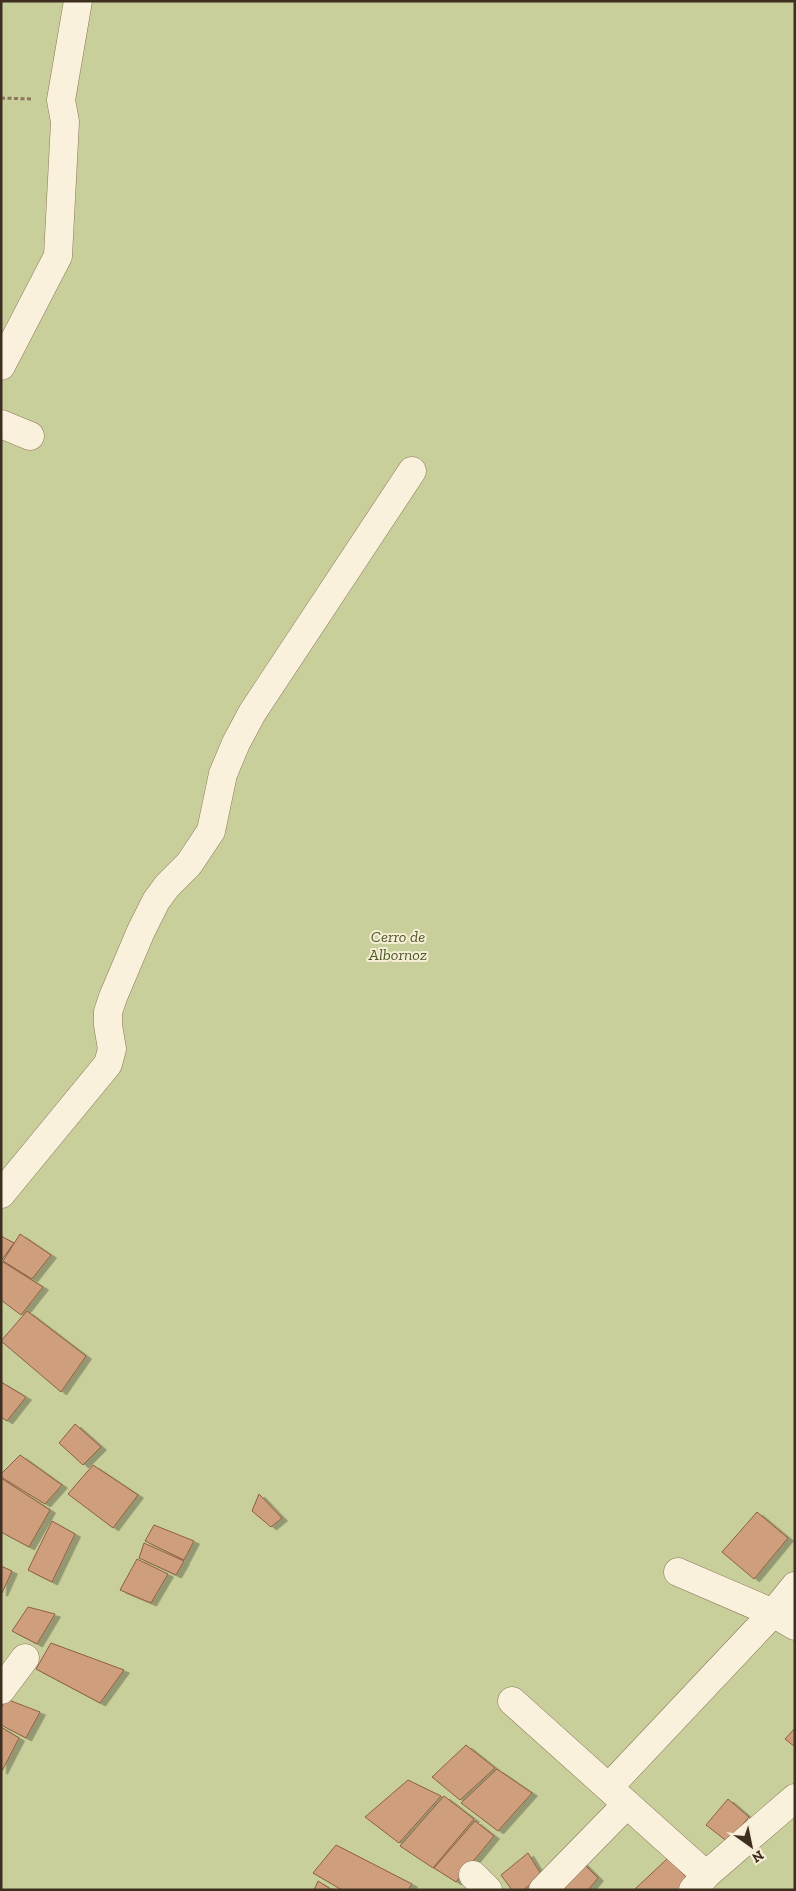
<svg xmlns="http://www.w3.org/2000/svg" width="796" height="1891" font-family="'Zilla Slab',serif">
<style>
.green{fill:#c9cf9b}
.building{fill:#cf9f7d;stroke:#8d5f41;filter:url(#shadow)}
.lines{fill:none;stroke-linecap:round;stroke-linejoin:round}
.minor-casing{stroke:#8d765c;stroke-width:29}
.path{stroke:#8d765c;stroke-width:3;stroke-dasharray:4 2.5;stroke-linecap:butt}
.minor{stroke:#faf1dc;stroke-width:28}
.labels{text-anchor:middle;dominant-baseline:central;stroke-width:4;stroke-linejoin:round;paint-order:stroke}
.park-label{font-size:16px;font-style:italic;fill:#4d5a26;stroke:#f7eed8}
</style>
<defs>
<filter id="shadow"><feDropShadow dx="5.5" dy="3" stdDeviation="0" flood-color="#0004"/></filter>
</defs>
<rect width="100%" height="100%" fill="#f0e4c8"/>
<rect class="green" x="1" y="1" width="794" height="1889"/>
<g class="building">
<path d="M20,1234L51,1255L32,1279L3,1261Z"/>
<path d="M1,1236L14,1243L1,1261Z"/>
<path d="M3,1262L43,1287L21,1315L1,1300V1264Z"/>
<path d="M27,1311L86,1356L61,1392L1,1341Z"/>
<path d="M1,1382L26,1397L7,1421L1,1417Z"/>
<path d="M75,1424L101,1447L83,1465L59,1443Z"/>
<path d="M20,1455L62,1485L45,1504L1,1477V1474Z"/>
<path d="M93,1465L138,1495L113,1528L68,1494Z"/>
<path d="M1,1478L50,1510L29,1547L1,1532Z"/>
<path d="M259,1494L282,1518L271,1527L252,1511Z"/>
<path d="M757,1512L788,1538L754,1579L722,1552Z"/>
<path d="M52,1521L75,1534L52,1582L28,1570Z"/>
<path d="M154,1525L194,1541L184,1560L145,1541Z"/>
<path d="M144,1543L184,1561L176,1575L139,1558Z"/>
<path d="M137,1559L168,1574L151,1603L120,1590Z"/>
<path d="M1,1566L12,1571L2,1593H1Z"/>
<path d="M28,1607L55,1614L37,1644L12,1631Z"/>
<path d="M51,1643L124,1670L100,1703L36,1669Z"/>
<path d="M6,1699L40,1712L26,1738L1,1725V1708Z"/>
<path d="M1,1727L19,1738L2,1771H1Z"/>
<path d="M795,1728V1747L785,1739Z"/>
<path d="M466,1745L495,1768L460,1800L432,1777Z"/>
<path d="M497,1769L532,1793L498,1831L461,1803Z"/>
<path d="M408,1780L441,1796L399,1843L365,1817Z"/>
<path d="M444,1796L474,1819L433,1868L400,1846Z"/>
<path d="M728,1799L749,1817L728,1842L706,1825Z"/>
<path d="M475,1821L494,1836L456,1882L434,1868Z"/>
<path d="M336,1845L412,1884L408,1890H342L313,1873Z"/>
<path d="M528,1853L542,1876L523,1890H512L501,1875Z"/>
<path d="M668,1858L692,1883L684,1890H636L635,1889Z"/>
<path d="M579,1859L598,1878L588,1890H566L558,1885Z"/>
<path d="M318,1881L332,1890H314Z"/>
</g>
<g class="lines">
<defs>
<g id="minor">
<path d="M1,366L58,256L65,122L61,100L78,1"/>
<path d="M1,424L30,436"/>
<path d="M1,1194L108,1064L112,1049L108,1025V1012L113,997L141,931L156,901L167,886L189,864L211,831L223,774L236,743L252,713L412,471"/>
<path d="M678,1572L773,1613L795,1626"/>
<path d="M1,1690L25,1658"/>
<path d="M512,1701L706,1875"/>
<path d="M609,1787L773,1613L795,1586"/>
<path d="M473,1875L488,1890"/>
<path d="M543,1890L627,1804"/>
<path d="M693,1890L706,1875L795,1798"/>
</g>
</defs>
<use href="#minor" class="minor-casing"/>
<path class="path" d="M1,98L32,99"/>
<use href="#minor" class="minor"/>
</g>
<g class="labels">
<g class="park-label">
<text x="398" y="936">Cerro de<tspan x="398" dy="18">Albornoz</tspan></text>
</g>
</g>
<rect width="796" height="1891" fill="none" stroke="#3d2e20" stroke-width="5"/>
<g transform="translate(751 1846) rotate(147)" stroke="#f7eed8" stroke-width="4" paint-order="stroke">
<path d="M0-4L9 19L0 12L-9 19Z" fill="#3d2e20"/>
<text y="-8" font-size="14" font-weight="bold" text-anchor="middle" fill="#3d2e20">N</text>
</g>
</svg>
